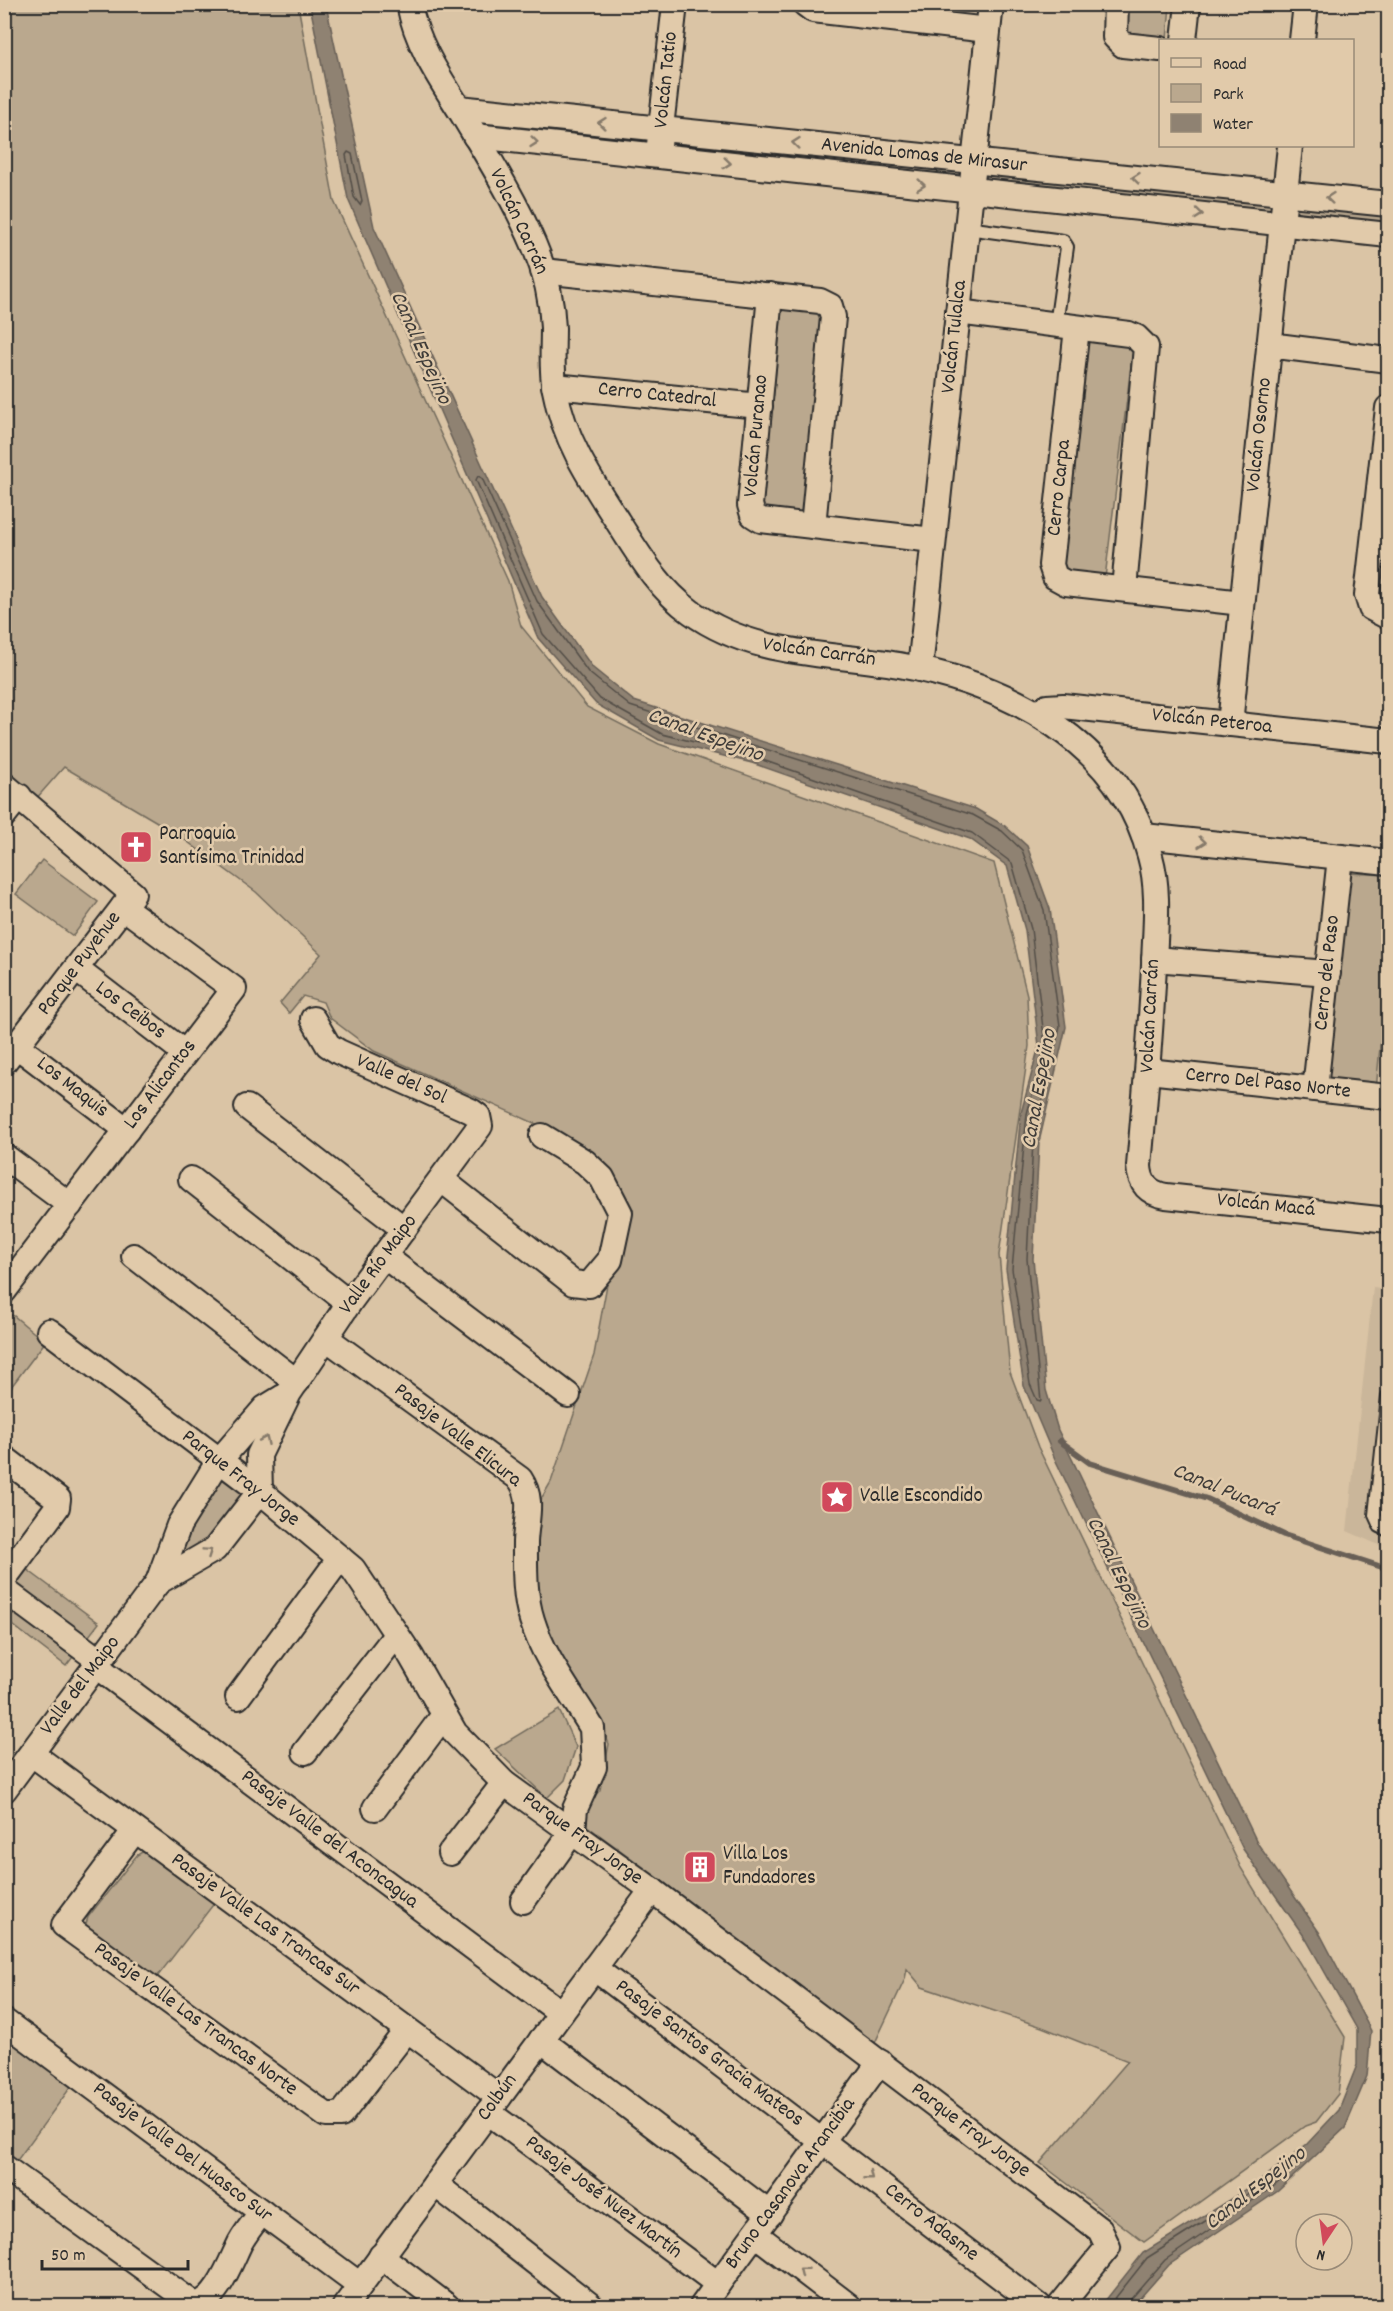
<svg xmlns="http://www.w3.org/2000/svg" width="1393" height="2311" font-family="Dekko,sans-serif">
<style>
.built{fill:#cab69a}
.green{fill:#baa88e;stroke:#726a5c;stroke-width:1.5}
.water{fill:#8f8272;stroke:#675f56;stroke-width:1.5}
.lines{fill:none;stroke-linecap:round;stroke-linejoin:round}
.shore{stroke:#534e47;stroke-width:1.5}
.stream{stroke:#675f56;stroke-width:6}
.lane-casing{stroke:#2b2b2b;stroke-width:16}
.street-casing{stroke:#2b2b2b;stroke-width:28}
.lane{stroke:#e1caaa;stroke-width:12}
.street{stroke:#e1caaa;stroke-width:24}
.oneway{stroke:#867a6a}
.labels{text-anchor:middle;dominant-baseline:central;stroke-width:5;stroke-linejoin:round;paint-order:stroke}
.street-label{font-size:21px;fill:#2b2b2b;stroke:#e1caaa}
.poi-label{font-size:21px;fill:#2b2b2b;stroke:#e1caaa;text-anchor:start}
.water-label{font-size:22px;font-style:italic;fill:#3f3c39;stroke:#e1caaa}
</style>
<rect width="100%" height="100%" fill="#dac4a5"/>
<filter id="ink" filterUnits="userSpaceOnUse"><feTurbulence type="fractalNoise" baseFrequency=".0167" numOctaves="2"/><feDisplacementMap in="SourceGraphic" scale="12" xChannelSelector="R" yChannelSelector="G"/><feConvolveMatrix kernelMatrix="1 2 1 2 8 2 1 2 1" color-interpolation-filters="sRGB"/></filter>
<g filter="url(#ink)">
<path class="built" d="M1373,1288L1388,1290V1549L1347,1531Z"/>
<g class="green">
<path d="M4,5H298L334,201L508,581L521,626L587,707L659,744L994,863L1027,995L1029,1046L999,1255L1010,1372L1038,1447L1241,1868L1345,2037L1338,2094L1316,2122L1305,2126L1144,2242L1040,2163L1128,2061L1042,2027L922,1987L907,1969L905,1979L873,2047L657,1877L583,1823V1809L600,1790L609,1744L598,1716L562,1658L538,1606L536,1562L541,1499L551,1482L594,1355L615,1241L617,1216L552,1131L374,1051L330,1018L323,1002L303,996L289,1013L280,1003L321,954L256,892L174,832L64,767L35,800L5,776Z"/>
<path d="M1129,5H1170L1167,40L1125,38Z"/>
<path d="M495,121L1388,213V226L497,128Z"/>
<path d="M782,309L822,313L804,516L762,512Z"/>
<path d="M1087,335L1134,341L1105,578L1062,571Z"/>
<path d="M1388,505V609L1378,608Z"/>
<path d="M42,860L98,902L73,936L16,894Z"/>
<path d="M1348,873L1388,875V961L1376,1090L1326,1081Z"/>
<path d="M4,1313L14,1316L45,1342L5,1395Z"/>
<path d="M226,1479L242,1490C245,1519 204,1546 180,1555L186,1529L220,1480Z"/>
<path d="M25,1568L99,1623L66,1666L5,1619L4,1595Z"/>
<path d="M559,1710L576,1747L565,1780L547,1798L495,1749Z"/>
<path d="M144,1851L216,1901L154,1981L85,1927L88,1917L137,1855Z"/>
<path d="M9,2037L73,2084L13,2166L5,2159L4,2040Z"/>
</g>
<path class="water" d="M310,5H326L374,227L542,597L593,668L634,701L976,809L1005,826L1027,846L1050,909L1066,1027L1039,1142L1033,1259L1046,1390L1058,1430L1258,1844L1319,1932L1371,2031L1367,2076L1345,2128L1278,2191L1169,2265L1133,2306H1101L1143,2253L1260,2181L1307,2144L1339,2110L1357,2065V2029L1306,1939L1243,1849L1055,1459L1024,1386L1006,1269L1021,1113L1039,1046L1025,930L1007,866L970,839L752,763L659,740L596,704L538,638L348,199Z"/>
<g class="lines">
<g class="shore">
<path d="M348,152L352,154L362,201L360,205L354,197L346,155Z"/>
<path d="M478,476L482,478L537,601L588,672L630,706L973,815L1002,831L1022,850L1044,910L1060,1026L1033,1141L1027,1259L1041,1401L1037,1400L1030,1384L1012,1269L1027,1114L1045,1045L1031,929L1012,863L972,833L754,757L662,734L600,699L543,634L476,480Z"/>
<path d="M1109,2306L1147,2258L1278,2175H1282V2179L1274,2186L1165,2260L1130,2300L1129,2306"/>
</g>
<path class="stream" d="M1060,1441L1090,1463L1207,1499L1284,1535L1388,1569"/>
<defs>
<g id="lane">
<path d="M967,228L1063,241L1067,247L1056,325"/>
<path d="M1388,1396L1375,1515L1380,1526L1388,1530"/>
</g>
<g id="street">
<path d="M409,4C417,46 441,80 463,115C488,157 515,200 534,245C545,271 552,299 553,328C553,349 551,369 555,390C564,440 591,480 618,522C639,555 659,589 691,612C754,657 826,652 899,665C1008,684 1120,742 1150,856C1160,891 1155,929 1154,964C1151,1032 1145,1099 1139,1166C1140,1184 1149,1193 1166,1196L1388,1220"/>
<path d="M805,4L813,10L988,30"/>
<path d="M1116,4L1115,37L1123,45L1160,49"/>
<path d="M1184,40L1188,4"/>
<path d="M1302,40L1306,4"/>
<path d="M459,108L1388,204"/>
<path d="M475,136L1388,235"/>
<path d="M659,145L675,4"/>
<path d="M543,271L820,301L830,306L833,317L813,526"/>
<path d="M770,295L750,505L753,515L761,520L933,540"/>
<path d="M958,312L1129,334L1136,337L1146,347L1124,589"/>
<path d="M1077,328L1051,565L1055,577L1066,583L1242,603"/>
<path d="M1269,345L1388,360"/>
<path d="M554,386L760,406"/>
<path d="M1388,408L1367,595L1371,608L1388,617"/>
<path d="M920,669L991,4"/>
<path d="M1037,713L1047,707L1063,706L1388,741"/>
<path d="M1230,724L1290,146"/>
<path d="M4,785L133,894L4,1062"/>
<path d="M4,815L19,796"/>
<path d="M1144,836L1388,862"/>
<path d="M1154,959L1328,973"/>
<path d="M76,969L185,1053"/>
<path d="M17,1046L127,1130"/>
<path d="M1148,1071L1388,1097"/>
<path d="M1315,1089L1340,857"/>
<path d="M247,1107L404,1229"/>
<path d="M4,1156L70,1205"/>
<path d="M191,1179L349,1303"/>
<path d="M442,1180L573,1283L589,1285L610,1260L620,1213L602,1178L585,1162L542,1136"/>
<path d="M134,1256L297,1382"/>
<path d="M384,1256L568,1395"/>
<path d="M4,1291L234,989L123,907"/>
<path d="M49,1331L260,1491L353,1569L411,1656L455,1733L504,1783L652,1890L1100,2230L1108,2247L1060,2306"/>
<path d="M326,1338L520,1479C534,1500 526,1518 525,1542C525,1566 524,1596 532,1620C544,1659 571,1693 592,1728L594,1767L575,1809L573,1831L523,1901"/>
<path d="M4,1458L58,1499L57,1507L4,1579"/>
<path d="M158,1582L215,1549L260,1491L259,1455L289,1393L349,1303L480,1126L478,1116L471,1111L339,1052L328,1045L313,1019"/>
<path d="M4,1590L100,1661"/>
<path d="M96,1666L561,2013"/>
<path d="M238,1697L340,1558"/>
<path d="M305,1752L396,1635"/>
<path d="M32,1754L499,2097"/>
<path d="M4,1790L158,1582L179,1525L218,1462L265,1408L283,1397"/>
<path d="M375,1808L444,1715"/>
<path d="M135,1830L64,1925L326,2115H341L407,2030"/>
<path d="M450,1853L504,1783"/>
<path d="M594,1968L1039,2306"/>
<path d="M4,2021L360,2285"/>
<path d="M541,2040L770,2214"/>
<path d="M488,2112L718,2284"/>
<path d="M4,2167L195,2305C217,2301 231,2261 240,2243C246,2232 254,2222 262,2212"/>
<path d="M435,2184L591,2306"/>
<path d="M755,2234L849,2306"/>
<path d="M381,2256L447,2306"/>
<path d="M345,2306L652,1890"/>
<path d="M702,2306L880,2062"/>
</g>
</defs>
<use href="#lane" class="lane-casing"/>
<use href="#street" class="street-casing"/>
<use href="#lane" class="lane"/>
<use href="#street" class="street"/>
</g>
<defs><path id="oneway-chevron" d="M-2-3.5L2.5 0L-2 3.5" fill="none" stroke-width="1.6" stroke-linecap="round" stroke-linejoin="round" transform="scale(1.5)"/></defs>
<g class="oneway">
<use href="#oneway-chevron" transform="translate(602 123) rotate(-174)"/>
<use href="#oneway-chevron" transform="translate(534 142) rotate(6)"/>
<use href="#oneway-chevron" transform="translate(796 143) rotate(-174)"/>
<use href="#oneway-chevron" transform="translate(727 163) rotate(6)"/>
<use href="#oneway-chevron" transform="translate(1136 178) rotate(-174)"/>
<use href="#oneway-chevron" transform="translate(921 185) rotate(6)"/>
<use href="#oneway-chevron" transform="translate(1330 198) rotate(-174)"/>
<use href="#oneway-chevron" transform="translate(1199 214) rotate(6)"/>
<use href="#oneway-chevron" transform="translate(1202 842) rotate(6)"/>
<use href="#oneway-chevron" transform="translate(265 1440) rotate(-66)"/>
<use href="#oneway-chevron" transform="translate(208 1552) rotate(-34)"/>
<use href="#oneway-chevron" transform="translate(869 2176) rotate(38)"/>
<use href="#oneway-chevron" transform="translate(803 2271) rotate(-142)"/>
</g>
</g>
<defs>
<symbol id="church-square" viewBox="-11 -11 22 22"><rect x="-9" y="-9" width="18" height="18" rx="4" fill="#d1495b" stroke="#e1caaa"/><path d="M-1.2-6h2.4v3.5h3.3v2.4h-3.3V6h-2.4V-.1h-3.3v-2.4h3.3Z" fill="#fff"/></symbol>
<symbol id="sight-square" viewBox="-11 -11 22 22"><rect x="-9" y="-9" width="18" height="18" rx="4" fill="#d1495b" stroke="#e1caaa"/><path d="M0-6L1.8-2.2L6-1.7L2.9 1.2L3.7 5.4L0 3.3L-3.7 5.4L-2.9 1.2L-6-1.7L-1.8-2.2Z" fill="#fff"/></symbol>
<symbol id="building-square" viewBox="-11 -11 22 22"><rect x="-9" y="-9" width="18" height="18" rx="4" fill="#d1495b" stroke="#e1caaa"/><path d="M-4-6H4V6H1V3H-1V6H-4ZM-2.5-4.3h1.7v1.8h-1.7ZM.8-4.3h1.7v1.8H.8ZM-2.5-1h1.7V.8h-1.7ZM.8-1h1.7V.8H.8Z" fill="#fff"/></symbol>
</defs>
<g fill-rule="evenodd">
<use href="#church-square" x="117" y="828" width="38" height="38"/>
<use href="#sight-square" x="818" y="1478" width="38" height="38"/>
<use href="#building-square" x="681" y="1848" width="38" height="38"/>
</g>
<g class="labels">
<g class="street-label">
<text transform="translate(667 80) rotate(-84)">Volcán Tatio</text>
<text transform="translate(924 156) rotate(6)">Avenida Lomas de Mirasur</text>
<text transform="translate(518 222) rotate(65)">Volcán Carrán</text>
<text transform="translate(955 337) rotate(-84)">Volcán Tulalca</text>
<text transform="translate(657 396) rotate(6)">Cerro Catedral</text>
<text transform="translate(1260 435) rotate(-84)">Volcán Osorno</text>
<text transform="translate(757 436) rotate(-85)">Volcán Puranao</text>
<text transform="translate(1060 488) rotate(-84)">Cerro Carpa</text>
<text transform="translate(819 653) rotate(8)">Volcán Carrán</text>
<text transform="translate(1212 722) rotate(6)">Volcán Peteroa</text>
<text transform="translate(80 964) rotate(-53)">Parque Puyehue</text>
<text transform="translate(1328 973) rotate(-84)">Cerro del Paso</text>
<text transform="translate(130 1011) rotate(37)">Los Ceibos</text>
<text transform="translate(1151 1016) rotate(-87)">Volcán Carrán</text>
<text transform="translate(401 1080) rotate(24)">Valle del Sol</text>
<text transform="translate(1268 1084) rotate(6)">Cerro Del Paso Norte</text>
<text transform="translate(161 1085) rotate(-53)">Los Alicantos</text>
<text transform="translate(72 1088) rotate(38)">Los Maquis</text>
<text transform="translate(1266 1206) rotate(6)">Volcán Macá</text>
<text transform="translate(379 1265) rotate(-54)">Valle Río Maipo</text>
<text transform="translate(457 1436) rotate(38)">Pasaje Valle Elicura</text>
<text transform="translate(240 1479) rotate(38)">Parque Fray Jorge</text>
<text transform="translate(81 1686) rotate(-53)">Valle del Maipo</text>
<text transform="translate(582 1839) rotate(36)">Parque Fray Jorge</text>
<text transform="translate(329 1840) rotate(37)">Pasaje Valle del Aconcagua</text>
<text transform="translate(265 1925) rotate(36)">Pasaje Valle Las Trancas Sur</text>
<text transform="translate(195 2020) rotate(36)">Pasaje Valle Las Trancas Norte</text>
<text transform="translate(709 2054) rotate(37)">Pasaje Santos Gracia Mateos</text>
<text transform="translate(498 2098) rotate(-54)">Colbún</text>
<text transform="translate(970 2131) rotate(37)">Parque Fray Jorge</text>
<text transform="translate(182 2153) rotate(37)">Pasaje Valle Del Huasco Sur</text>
<text transform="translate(791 2184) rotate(-54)">Bruno Casanova Arancibia</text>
<text transform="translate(603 2198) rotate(37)">Pasaje José Nuez Martín</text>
<text transform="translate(931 2223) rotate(38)">Cerro Adasme</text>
</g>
<g class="poi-label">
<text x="159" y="835">Parroquia<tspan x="159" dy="24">Santísima Trinidad</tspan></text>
<text x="860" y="1497">Valle Escondido</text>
<text x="723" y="1855">Villa Los<tspan x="723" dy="24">Fundadores</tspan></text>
</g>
<g class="water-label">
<text transform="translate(420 348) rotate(66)">Canal Espejino</text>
<text transform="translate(705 736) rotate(20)">Canal Espejino</text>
<text transform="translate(1040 1089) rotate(-80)">Canal Espejino</text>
<text transform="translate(1224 1491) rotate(22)">Canal Pucará</text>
<text transform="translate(1118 1573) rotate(64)">Canal Espejino</text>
<text transform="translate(1256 2189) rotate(-38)">Canal Espejino</text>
</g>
</g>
<rect width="1393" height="2311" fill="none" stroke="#e1caaa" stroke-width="24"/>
<rect x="12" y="12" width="1369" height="2287" fill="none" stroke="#2b2b2b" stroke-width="2" filter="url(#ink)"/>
<rect x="1159" y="39" width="195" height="108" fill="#e1caaa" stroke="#988a77" stroke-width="1.5"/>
<rect x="1171" y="58" width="30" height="9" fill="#e1caaa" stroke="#988a77" stroke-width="1.5"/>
<text x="1213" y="69" font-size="18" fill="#2b2b2b">Road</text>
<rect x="1171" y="84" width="30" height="18" fill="#baa88e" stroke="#988a77" stroke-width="1.5"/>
<text x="1213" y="99" font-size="18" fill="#2b2b2b">Park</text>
<rect x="1171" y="114" width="30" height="18" fill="#8f8272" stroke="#988a77" stroke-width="1.5"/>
<text x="1213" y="129" font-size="18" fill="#2b2b2b">Water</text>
<g transform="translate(1324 2242) rotate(193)"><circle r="28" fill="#e1caaa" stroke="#988a77" stroke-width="1.5"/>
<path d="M0-4.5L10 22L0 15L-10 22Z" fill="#d1495b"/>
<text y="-9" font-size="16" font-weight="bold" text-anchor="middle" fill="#2b2b2b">N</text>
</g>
<path d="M42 2260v9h146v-9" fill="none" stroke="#2b2b2b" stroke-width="3"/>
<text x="51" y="2260" font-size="18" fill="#2b2b2b" stroke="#e1caaa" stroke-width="4.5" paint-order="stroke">50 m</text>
</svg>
